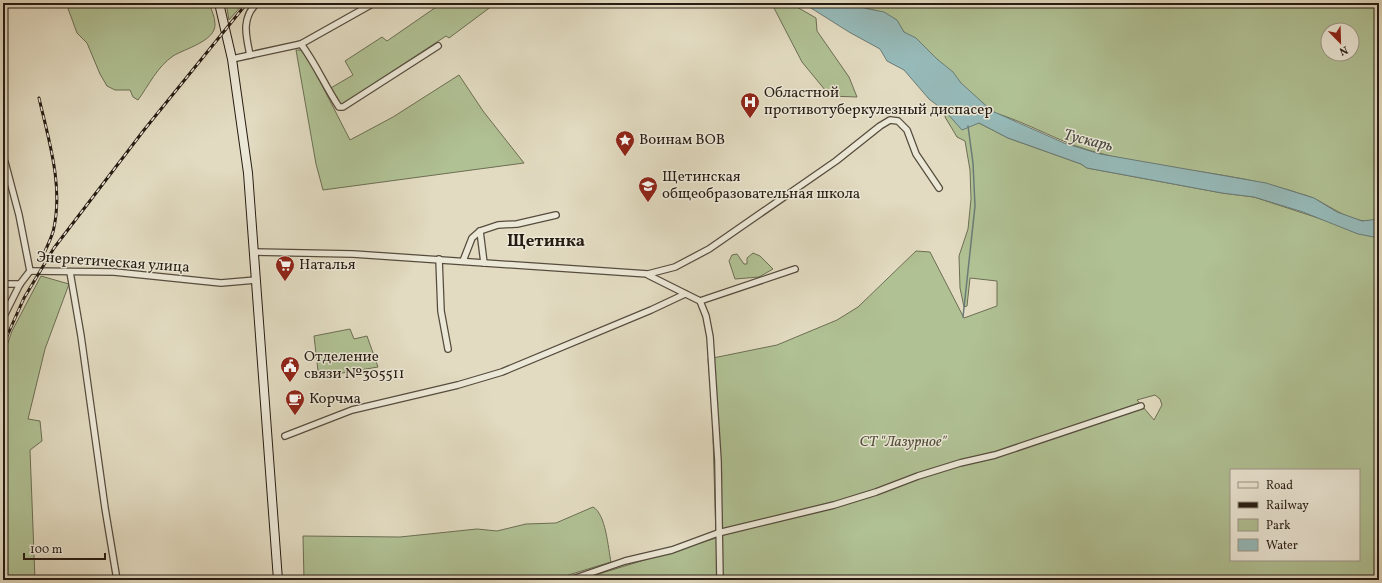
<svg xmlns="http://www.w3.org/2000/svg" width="1382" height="583" font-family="Vollkorn,serif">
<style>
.green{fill:#b0c194;stroke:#6c6e54;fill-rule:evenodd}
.water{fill:#96bab9;stroke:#6a7b77}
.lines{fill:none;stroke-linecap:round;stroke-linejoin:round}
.stream{stroke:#6a7b77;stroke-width:1.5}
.street-casing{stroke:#564c3e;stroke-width:8}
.secondary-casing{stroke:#271c13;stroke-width:10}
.street{stroke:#ece8d7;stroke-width:5.5}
.secondary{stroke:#ece8d7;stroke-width:8}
.rail-casing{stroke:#271c13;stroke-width:3}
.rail{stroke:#ece8d7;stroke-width:1.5;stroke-dasharray:4.5;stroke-linecap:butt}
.labels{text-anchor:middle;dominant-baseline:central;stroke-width:3;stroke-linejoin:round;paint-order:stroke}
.poi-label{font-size:15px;fill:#271c13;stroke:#ece8d7;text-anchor:start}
.street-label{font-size:15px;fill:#271c13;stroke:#ece8d7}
.park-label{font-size:15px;font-style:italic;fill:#504e3a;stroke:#ece8d7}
.water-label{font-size:16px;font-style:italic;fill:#484b45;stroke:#ece8d7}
.quarter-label{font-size:17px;font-weight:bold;fill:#271c13;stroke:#ece8d7}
</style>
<rect width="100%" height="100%" fill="#e2dbc1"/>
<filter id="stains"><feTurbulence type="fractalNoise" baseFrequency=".005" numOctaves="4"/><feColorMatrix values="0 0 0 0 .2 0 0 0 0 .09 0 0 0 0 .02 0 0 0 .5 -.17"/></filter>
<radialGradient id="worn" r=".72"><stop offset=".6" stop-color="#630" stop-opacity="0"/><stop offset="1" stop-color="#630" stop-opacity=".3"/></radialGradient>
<g class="green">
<path d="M66,3H209C211,9 215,17 215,24C216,41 184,49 173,56C157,67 149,85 138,100L133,97L130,90H115L107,86L100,74L87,43L77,33Z"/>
<path d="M226,3H244L229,20Z"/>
<path d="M442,3H496L449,38L446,36L341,105L329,89L353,75L345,61L382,37L387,41Z"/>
<path d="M768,3H790L816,18L817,31L849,77L857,97L830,96L802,62L774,8Z"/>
<path d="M853,3H1332L1338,6L1337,3H1379V219C1356,227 1334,208 1315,199C1308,195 1299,194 1292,191C1226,170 1154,170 1088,150C1051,139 1015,115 978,109L904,32C888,7 876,14 853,3ZM1328,30H1352V54H1328Z"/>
<path d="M296,50H302L308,58L350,140L393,117L459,75L483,111L524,163L323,190L316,164Z"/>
<path d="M946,112L979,123L1008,138L1081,164L1087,168L1222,193L1254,197L1379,238V580H579L716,538L712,404L708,359L777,345L837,320L858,307L916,251L930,252L964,318L997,306V281L970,278L967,306L964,307L960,288L959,256L968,229L971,199L970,170L965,141L957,137L945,117ZM1155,395L1160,399L1162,405L1154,420L1137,400ZM1231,470H1359V560H1231Z"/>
<path d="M753,253L760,256L773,269L759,277L735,279L729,261L732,255L737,254L744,264H747V258Z"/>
<path d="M41,276L69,284L45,349L28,419L40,421L42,441L30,450L35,580H3V357L12,331Z"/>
<path d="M350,329L354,339L367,336L378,367L342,373L318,371L314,336Z"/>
<path d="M593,507C606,514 608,548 611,562L552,580H304L303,536L400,537L477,529L497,531L526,524L556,523Z"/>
</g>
<path class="water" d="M803,3H853L864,8L884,12L897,20L904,32L916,38L937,59L953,72L961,83L992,111L1064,143L1100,154L1266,183L1314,198L1337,212L1351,217L1362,221L1379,219V238L1358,234L1303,212L1254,197L1222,193L1087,168L1081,164L1008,138L979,123L962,130L946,112L929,99L904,70L887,61L880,49L849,32Z"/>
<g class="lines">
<path class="stream" d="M963,317L975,206L973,163L968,126"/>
<defs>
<g id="street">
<path d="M301,44C316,64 325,86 339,107H343L438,46"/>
<path d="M250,55C246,36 241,18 257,3"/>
<path d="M232,59L301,44L374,3"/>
<path d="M5,162L19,215L30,271"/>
<path d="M480,231L484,263"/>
<path d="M254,252L353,254L648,274L675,267L709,249L836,161L880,126L890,120L898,121L907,130L916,154L939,188"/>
<path d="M439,259L441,311L448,349"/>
<path d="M463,261L472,238L480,231L498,225L517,224L556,215"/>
<path d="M30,271L114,272L221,283L256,280"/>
<path d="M70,272L81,336L105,508L117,580"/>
<path d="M648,275L700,301L706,316L710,337L718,461L720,580"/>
<path d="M3,284H20"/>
<path d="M700,301L795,269"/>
<path d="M3,318L20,284L30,271"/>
<path d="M285,436L352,410L458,385L502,372L651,310L685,294"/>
<path d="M570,580L625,561L672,550L718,533L834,505L876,492L918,476L960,463L995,455L1141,406"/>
</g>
<path id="secondary" d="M219,3L232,59L248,173L278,580"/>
</defs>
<use href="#street" class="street-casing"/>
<use href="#secondary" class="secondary-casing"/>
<use href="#street" class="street"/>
<use href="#secondary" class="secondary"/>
<defs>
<g id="rail">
<path d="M39,98C49,141 64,188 53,232C50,241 45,251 41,260"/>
<path d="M3,345L24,298L54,248L144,130L247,3"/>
</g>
</defs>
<use href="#rail" class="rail-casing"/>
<use href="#rail" class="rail"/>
</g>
<defs>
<symbol id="hospital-pin" viewBox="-11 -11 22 30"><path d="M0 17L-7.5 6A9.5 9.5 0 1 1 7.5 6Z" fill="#8f2418" stroke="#ece8d7"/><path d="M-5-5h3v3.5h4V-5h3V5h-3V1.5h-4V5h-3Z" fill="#fff"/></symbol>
<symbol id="sight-pin" viewBox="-11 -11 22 30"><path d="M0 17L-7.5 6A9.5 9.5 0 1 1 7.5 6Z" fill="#8f2418" stroke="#ece8d7"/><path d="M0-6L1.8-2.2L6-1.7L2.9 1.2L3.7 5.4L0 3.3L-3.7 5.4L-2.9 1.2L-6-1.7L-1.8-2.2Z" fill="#fff"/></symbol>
<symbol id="school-pin" viewBox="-11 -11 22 30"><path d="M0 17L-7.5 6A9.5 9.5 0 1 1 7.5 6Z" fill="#8f2418" stroke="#ece8d7"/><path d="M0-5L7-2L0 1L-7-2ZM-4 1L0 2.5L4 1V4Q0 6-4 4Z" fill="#fff"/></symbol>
<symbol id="supermarket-pin" viewBox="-11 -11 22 30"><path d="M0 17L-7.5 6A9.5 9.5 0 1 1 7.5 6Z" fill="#8f2418" stroke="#ece8d7"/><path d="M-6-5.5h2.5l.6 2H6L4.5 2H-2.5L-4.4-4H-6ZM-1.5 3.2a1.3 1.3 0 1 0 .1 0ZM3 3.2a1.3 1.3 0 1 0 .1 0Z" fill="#fff"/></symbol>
<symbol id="civic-pin" viewBox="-11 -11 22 30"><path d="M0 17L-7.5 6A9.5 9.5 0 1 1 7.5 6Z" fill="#8f2418" stroke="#ece8d7"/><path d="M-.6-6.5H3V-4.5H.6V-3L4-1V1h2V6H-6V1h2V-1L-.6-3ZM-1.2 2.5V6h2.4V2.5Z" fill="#fff"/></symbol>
<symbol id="cafe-pin" viewBox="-11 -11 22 30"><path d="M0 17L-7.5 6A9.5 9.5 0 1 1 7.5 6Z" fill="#8f2418" stroke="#ece8d7"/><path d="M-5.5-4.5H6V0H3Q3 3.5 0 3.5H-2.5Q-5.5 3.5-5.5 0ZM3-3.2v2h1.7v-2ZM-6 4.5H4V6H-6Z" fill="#fff"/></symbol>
</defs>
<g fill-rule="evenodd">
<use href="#hospital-pin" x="739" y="91" width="22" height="30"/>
<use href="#sight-pin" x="614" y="129" width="22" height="30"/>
<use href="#school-pin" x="637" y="175" width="22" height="30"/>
<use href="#supermarket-pin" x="274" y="254" width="22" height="30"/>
<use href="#civic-pin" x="279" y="355" width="22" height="30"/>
<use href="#cafe-pin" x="284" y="388" width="22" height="30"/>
</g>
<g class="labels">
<g class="poi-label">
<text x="764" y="93">Областной<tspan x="764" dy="17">противотуберкулезный диспасер</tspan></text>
<text x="639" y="140">Воинам ВОВ</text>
<text x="662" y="177">Щетинская<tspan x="662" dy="17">общеобразовательная школа</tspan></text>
<text x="299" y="265">Наталья</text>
<text x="304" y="357">Отделение<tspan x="304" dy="17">связи №305511</tspan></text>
<text x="309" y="399">Корчма</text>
</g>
<g class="street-label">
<text transform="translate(113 263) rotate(4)">Энергетическая улица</text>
</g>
<g class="park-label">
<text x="903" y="442">СТ "Лазурное"</text>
</g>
<g class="water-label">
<text transform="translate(1088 141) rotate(14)">Тускарь</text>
</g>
<g class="quarter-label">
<text x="546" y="241">Щетинка</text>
</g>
</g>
<rect width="1382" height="583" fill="none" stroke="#e2dbc1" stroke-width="16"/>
<rect x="4" y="4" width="1374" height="575" fill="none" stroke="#271c13" stroke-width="2"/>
<rect x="8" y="8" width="1366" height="567" fill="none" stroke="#271c13"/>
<rect x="1230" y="469" width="130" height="92" fill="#ece8d7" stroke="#9d9689"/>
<rect x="1238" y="482" width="20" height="6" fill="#ece8d7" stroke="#9d9689"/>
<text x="1266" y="489" font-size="12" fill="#271c13">Road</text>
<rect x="1238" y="502" width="20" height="6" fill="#271c13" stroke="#9d9689"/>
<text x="1266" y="509" font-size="12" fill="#271c13">Railway</text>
<rect x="1238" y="519" width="20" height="12" fill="#b0c194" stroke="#9d9689"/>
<text x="1266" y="529" font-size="12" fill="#271c13">Park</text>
<rect x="1238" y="539" width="20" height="12" fill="#96bab9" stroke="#9d9689"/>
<text x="1266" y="549" font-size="12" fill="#271c13">Water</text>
<g transform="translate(1340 42) rotate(157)"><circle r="19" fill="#ece8d7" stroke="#9d9689"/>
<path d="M0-3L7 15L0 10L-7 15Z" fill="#8f2418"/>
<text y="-6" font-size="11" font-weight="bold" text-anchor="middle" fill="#271c13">N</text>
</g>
<path d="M24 553v6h81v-6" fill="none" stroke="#271c13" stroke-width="2"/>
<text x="30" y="553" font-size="12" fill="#271c13" stroke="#ece8d7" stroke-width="3" paint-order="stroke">100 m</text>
<rect width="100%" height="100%" filter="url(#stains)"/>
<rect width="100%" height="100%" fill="url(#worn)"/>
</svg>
